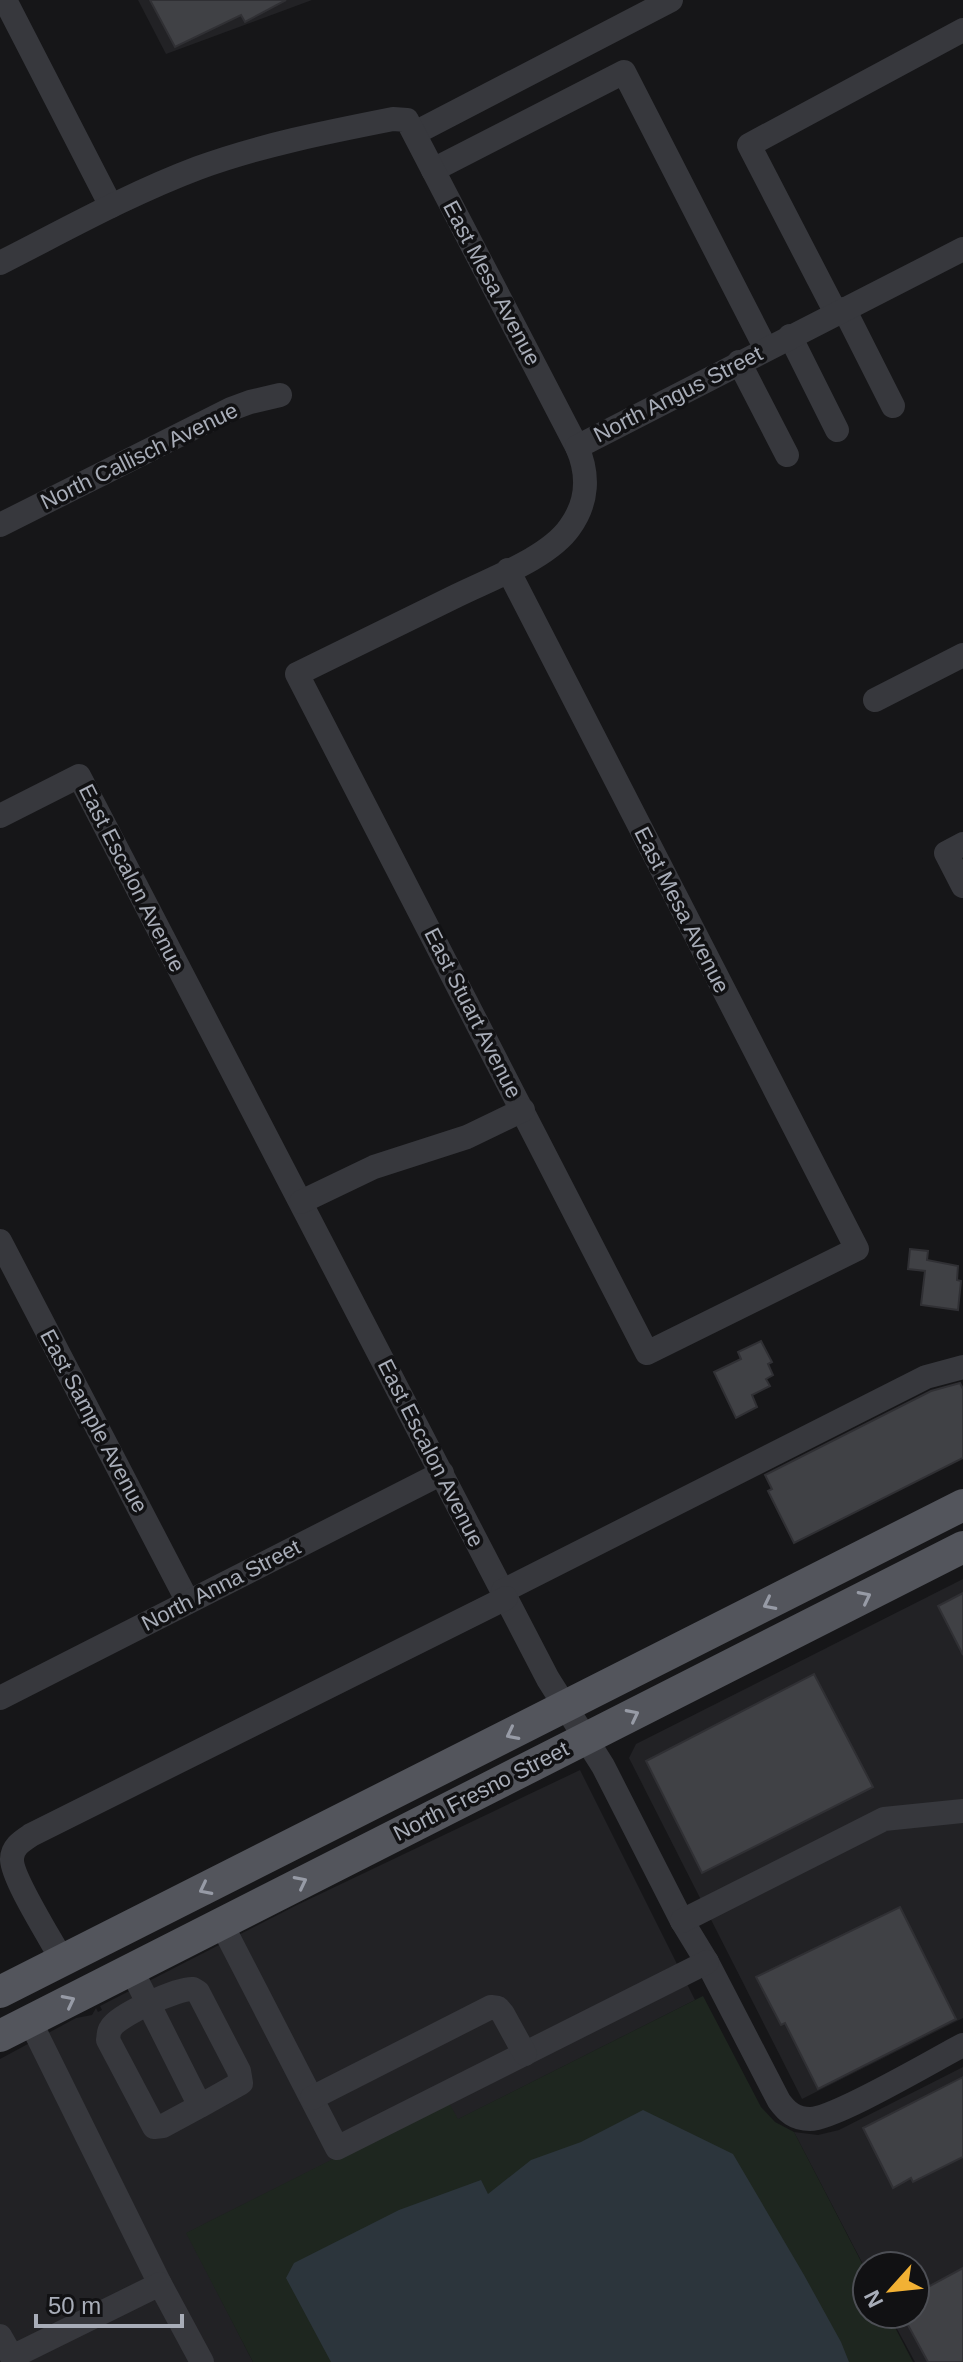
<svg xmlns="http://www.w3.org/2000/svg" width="963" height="2362" font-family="Helvetica,sans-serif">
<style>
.built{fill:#222225}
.green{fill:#1e261f}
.water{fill:#2c353c}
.building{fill:#404145;stroke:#303034;stroke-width:2}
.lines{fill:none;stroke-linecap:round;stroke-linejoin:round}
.minor{stroke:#37383d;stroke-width:24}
.major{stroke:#53555c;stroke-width:32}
.oneway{stroke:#979ba6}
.labels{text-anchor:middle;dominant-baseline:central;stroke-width:7;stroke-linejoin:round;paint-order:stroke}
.street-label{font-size:22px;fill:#a8adb8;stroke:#111113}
</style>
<rect width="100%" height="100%" fill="#161618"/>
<g class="built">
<path d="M138,0H312L166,54Z"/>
<path d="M963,1579V2018L802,2099L629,1758L636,1744Z"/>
<path d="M580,1770L695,2000L457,2120L448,2102L187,2233L253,2362H0V2059L76,2018L92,2015L96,2008L98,2012L102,2010L100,2006L297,1905Z"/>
<path d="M963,2067V2362H915L889,2314H915V2266H867V2272L794,2132L818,2135L839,2130Z"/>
</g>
<path class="green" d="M703,1996L761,2107L775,2122L794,2132L867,2273V2314H888L913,2362H253L186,2233L448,2101L458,2119Z"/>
<path class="water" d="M643,2110L733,2154L804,2275L841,2342L849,2362H331L286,2278L294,2263L399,2210L481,2180L488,2194L531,2160L581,2142Z"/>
<g class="building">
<path d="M150,0H286L245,22L241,15L175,47Z"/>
<path d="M910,1249L928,1251L927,1260L958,1266L957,1280L961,1281L958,1310L921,1305L925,1271L908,1269Z"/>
<path d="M761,1341L772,1362L768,1364L773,1375L766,1379L770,1386L752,1395L757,1407L736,1418L714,1372L741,1359L738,1352Z"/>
<path d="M960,1383L963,1389V1458L794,1543L768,1491L772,1489L765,1475L931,1391Z"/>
<path d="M963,1593V1655L938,1606Z"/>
<path d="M814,1674L873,1787L702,1873L646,1761Z"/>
<path d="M900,1907L956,2019L818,2089L785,2023L781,2025L756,1977Z"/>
<path d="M963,2077V2157L913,2182L911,2178L893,2188L863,2128Z"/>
<path d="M963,2268V2362H928L902,2314H915V2294Z"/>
</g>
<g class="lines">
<g class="minor">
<path d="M5,0L111,206"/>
<path d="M415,133L671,0"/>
<path d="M433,170L624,72L766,349"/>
<path d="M0,263C65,230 129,194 198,168C261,145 327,132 393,119L407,120L577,447"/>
<path d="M844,309L893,406"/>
<path d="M836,313L749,145L963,30"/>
<path d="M790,336L837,430"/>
<path d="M739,362L787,455"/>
<path d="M0,525L231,409L250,402L280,395"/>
<path d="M508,570L857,1249L647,1353L297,674C350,648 403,622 456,596C490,579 549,558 570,527C588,502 589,474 577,447L963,249"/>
<path d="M875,700L963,655"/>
<path d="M0,816L79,776L548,1679L603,1766L682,1921L707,1962L779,2101C787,2112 795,2119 810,2119C835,2119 934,2060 963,2045"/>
<path d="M963,844L946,853L963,886"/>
<path d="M301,1202L374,1167L467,1137L523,1110"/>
<path d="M0,1241L188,1602"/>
<path d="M503,1591L926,1377L963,1367"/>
<path d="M0,1698L442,1473"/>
<path d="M682,1921L884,1819L963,1811"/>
<path d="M221,1923L337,2148L707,1962"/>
<path d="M62,1960C52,1941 11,1877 12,1859C12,1847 22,1841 31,1835L506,1598"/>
<path d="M131,1969L200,2106L241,2083L239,2071L198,1992L193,1989C178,1988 118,2015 111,2028C108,2032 109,2035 108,2040L154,2127L163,2126L200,2106"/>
<path d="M30,2021L160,2284"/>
<path d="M312,2098L491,2007L498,2008L503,2014L525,2054"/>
<path d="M0,2336L12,2357L160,2284L202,2362"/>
</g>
<g class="major">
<path d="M0,1992L963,1505"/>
<path d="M0,2036L963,1547"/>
</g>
</g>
<defs><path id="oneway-chevron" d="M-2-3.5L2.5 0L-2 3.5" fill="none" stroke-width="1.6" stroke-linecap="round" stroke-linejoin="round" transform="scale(2)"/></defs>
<g class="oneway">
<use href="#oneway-chevron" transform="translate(865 1597) rotate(-27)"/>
<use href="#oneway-chevron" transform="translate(769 1604) rotate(153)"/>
<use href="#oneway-chevron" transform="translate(633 1715) rotate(-27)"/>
<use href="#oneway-chevron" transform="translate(512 1734) rotate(153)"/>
<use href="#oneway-chevron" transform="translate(301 1882) rotate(-27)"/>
<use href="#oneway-chevron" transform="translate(205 1889) rotate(153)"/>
<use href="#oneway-chevron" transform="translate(69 2001) rotate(-27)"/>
</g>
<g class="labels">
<g class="street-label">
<text transform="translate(492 283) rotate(62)">East Mesa Avenue</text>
<text transform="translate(678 394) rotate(-27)">North Angus Street</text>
<text transform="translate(139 456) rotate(-26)">North Callisch Avenue</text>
<text transform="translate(132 878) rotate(63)">East Escalon Avenue</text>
<text transform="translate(682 910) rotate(63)">East Mesa Avenue</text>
<text transform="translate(473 1013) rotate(63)">East Stuart Avenue</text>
<text transform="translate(94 1421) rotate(62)">East Sample Avenue</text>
<text transform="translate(431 1453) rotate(63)">East Escalon Avenue</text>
<text transform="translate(221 1585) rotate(-27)">North Anna Street</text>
<text transform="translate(481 1791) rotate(-27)">North Fresno Street</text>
</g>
</g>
<g transform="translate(891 2290) rotate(243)"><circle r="38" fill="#111113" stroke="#4d4f55" stroke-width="2"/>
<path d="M0-6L14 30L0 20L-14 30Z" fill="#f2b134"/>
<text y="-12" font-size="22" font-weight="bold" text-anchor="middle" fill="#a8adb8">N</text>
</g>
<path d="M36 2314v12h146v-12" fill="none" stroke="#a8adb8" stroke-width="4"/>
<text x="48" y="2314" font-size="24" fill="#a8adb8" stroke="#111113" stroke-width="6" paint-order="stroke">50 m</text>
</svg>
